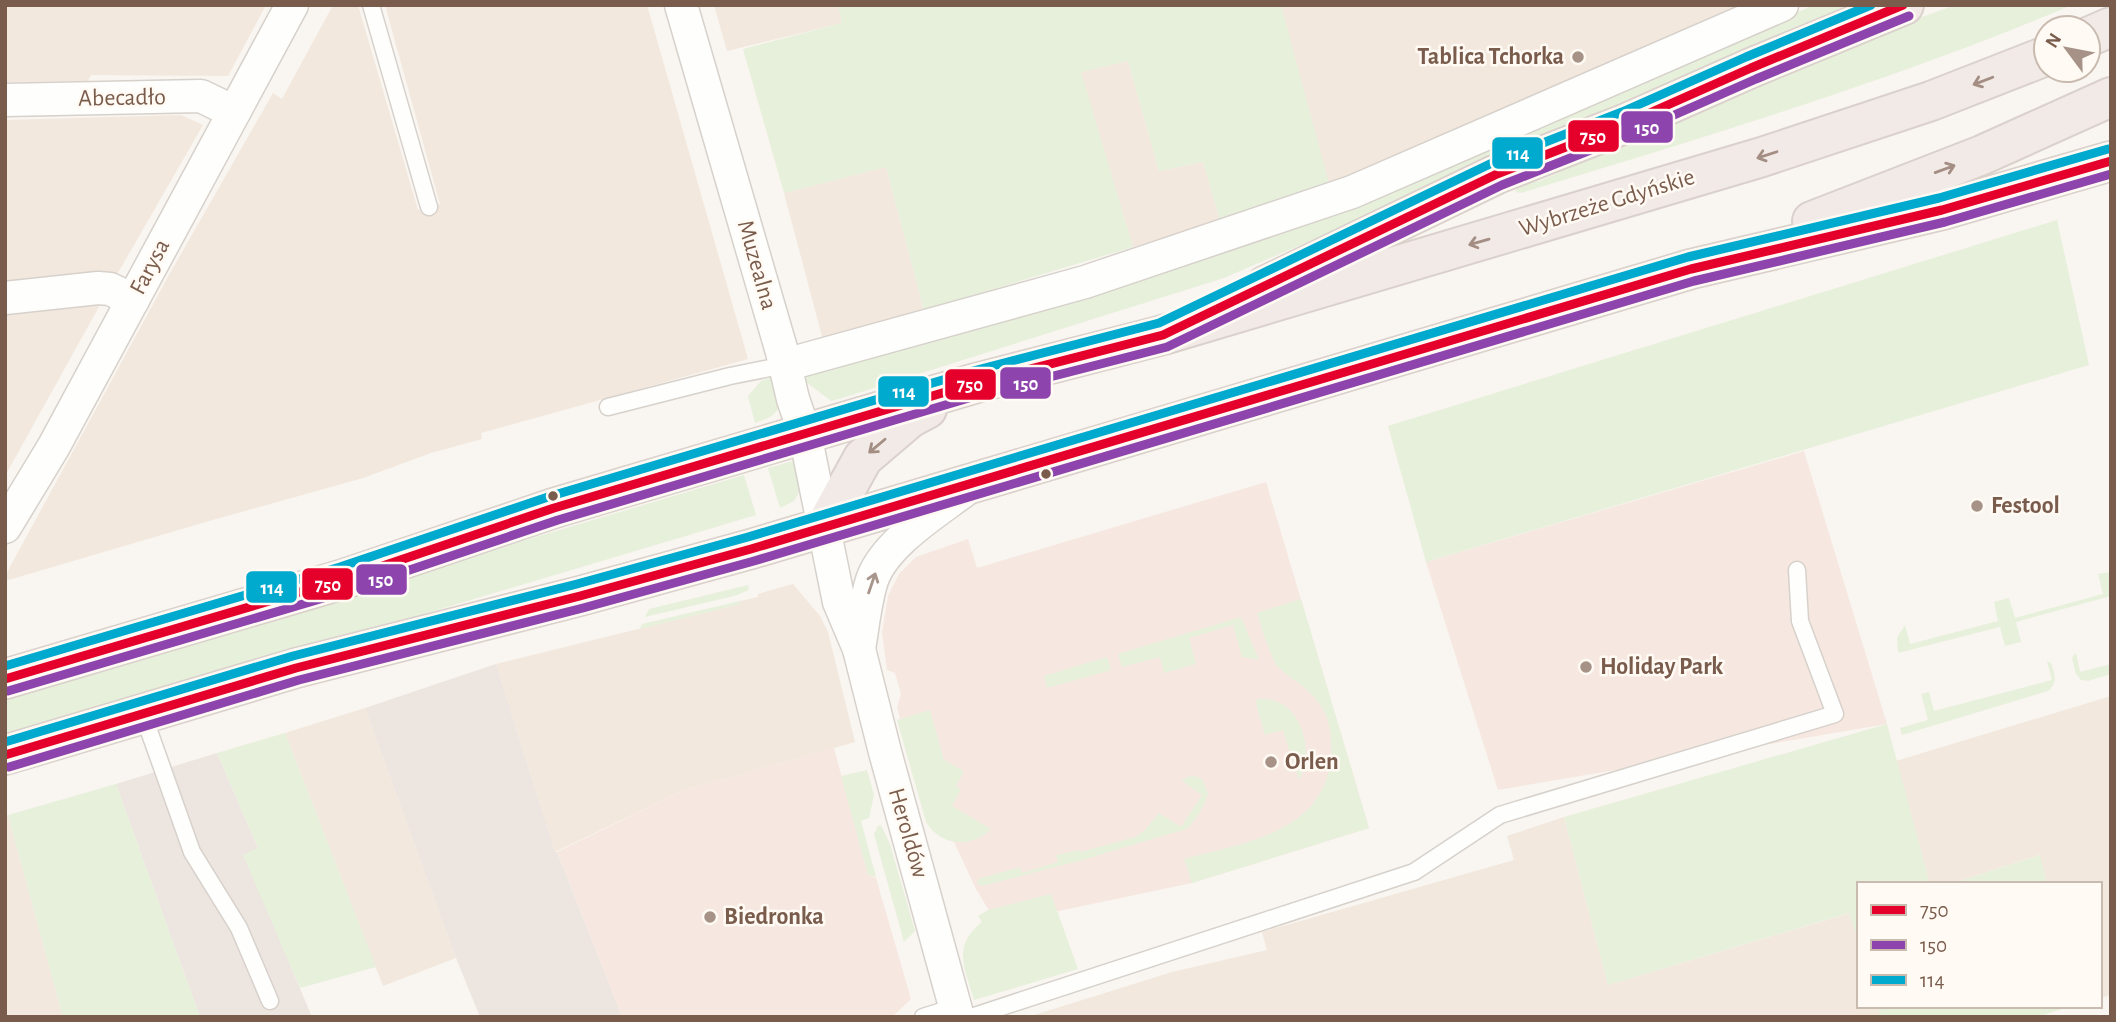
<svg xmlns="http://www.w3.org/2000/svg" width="2116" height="1022" font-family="'Alegreya Sans',sans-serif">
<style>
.residential{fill:#f2e8de}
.commercial{fill:#f6e8e1}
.industrial{fill:#ede5e0}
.green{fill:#e7f0db}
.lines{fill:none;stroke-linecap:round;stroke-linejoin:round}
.lane-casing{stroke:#d7d1cb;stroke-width:19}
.street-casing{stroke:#d7d1cb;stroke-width:35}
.highway-casing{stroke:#dad1cc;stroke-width:42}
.lane{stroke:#fefefd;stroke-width:16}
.street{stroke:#fefefd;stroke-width:32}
.highway{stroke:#f2eae7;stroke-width:38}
.bus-1-casing{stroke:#fffaf3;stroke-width:14}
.bus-2-casing{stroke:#fffaf3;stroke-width:14}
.bus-3-casing{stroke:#fffaf3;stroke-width:14}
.bus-1{stroke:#e4002b;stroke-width:9}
.bus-2{stroke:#8e44ad;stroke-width:9}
.bus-3{stroke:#00a9ce;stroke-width:9}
.oneway{stroke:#a48e83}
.oneway2{stroke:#a8958b}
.poi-dot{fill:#a69286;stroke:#fffaf3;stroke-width:2.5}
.bus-dot{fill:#7a5c4d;stroke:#fffaf3;stroke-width:2.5}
.labels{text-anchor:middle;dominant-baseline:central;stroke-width:5;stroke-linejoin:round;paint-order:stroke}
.poi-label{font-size:24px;font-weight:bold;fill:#7a5c4d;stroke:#fffaf3;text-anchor:start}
.street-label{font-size:24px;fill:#7a5c4d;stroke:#fffaf3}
.line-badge{stroke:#fffaf3;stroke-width:2.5}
.badge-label{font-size:19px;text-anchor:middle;font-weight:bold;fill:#fff}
</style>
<rect width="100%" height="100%" fill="#f9f5f0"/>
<g class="residential">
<path d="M5,5H266L228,76L91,75L88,81L5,82Z"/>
<path d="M333,5H358L418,210L440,204L385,5H647L748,359L481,433L482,439L431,453L363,478L209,521L5,581V576L169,275L273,93L282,99Z"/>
<path d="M714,5H838L843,23L727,51Z"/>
<path d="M1168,5H1747L1330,187Z"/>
<path d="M1128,61L1159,171L1203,162L1220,220L1133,247L1080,72Z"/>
<path d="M181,115L203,125L115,278L5,290V120Z"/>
<path d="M886,167L924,310L823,340L784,193Z"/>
<path d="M101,303L5,476V306Z"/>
<path d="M793,584L820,616L828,632L855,742L682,791L555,852L496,664L740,604V601L758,597V594Z"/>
<path d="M2111,696V995L2100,998V884H2047L2039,855L1951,884H1930L1896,761Z"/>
<path d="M365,708L456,958L383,986L285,733Z"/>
<path d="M8,815L63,1017H5V816Z"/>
<path d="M1564,817L1608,985L1850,913L1859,942V1006H1878L1881,1017H1028L1172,972L1267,950L1262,932L1514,860L1507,836Z"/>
</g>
<g class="commercial">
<path d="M1804,451L1887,724L1498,790L1426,562Z"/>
<path d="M1266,482L1369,828L1192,883L997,924L976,889L897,720L900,719L897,707L901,694L895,673L887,670L882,633L888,596L899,574L916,557L968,539L977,568Z"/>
<path d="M834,748L868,875L876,878L911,999L892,1017H622L557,852L682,791Z"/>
</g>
<g class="industrial">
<path d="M496,664L555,852H557L622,1017H480L456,958L365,708Z"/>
<path d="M217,753L258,848L244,855L312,1017H200L116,784Z"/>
</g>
<g class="green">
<path d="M838,5H1281L1330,187L1220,220L1203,162L1159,171L1128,61L1081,72L1133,247L924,310L886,167L784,193L743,49L842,23Z"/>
<path d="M1814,5H1858L1224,278L842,398L831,401L806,382L802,370L1625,88Z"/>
<path d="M1956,5H2072C1893,81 1707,136 1521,193L1516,192L1515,187L1521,184L1540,181L1870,35Z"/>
<path d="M2057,220L2089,365L1426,562L1388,426Z"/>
<path d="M776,376C782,403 785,414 755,423L748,396L761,381Z"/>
<path d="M793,461L796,462L801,489L794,501L780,508L768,468Z"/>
<path d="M744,475L756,515L5,739V695Z"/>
<path d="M2111,572V596L2016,622L2021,642L2005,646L2000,627L1898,653L1897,638L1905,625L1910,644L1998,621L1994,602L2009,598L2015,618L2103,594L2098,574Z"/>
<path d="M748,585L749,590L734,596L645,617L649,609Z"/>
<path d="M1301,599L1369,828L1192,883L1184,859C1245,843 1328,832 1331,753C1332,737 1330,720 1321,706C1309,687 1293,681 1278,667C1272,661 1260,623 1257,613Z"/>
<path d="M740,601V604L640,629L642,624Z"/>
<path d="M1241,617L1259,660L1242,657L1233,625L1189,638L1196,664L1164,673L1160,657L1122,667L1118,654Z"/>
<path d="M2076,653L2080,672L2111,664V674L2088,681L2081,680L2076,674L2072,658Z"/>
<path d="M1107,657L1111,670L1047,688L1044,676Z"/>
<path d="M2047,661L2051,663C2055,675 2058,682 2048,691L1902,735L1900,728L1928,720L1921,694L1929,692L1934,711L2052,680Z"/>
<path d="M1257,699C1299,694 1317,749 1299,780L1283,730L1265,735L1256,704Z"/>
<path d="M930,710L944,760L964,771L956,786L961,789L952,806L991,829C972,848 941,847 926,822L897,720Z"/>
<path d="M1887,724L1930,884H1859V942L1849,913L1608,985L1564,817Z"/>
<path d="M285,733L376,967L300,988L243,855L258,848L217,753Z"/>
<path d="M867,770L874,795L869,818L861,821L876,877L868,875L841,776Z"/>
<path d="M1187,777L1194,776L1202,779L1208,793C1205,805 1196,821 1186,829L1082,860L982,886L977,884L978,879L1020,867L1022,873L1058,862L1056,855L1080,850L1081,852L1135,837L1144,831L1159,813L1181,827L1202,795L1182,781Z"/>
<path d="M116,784L200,1017H63L8,815Z"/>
<path d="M881,825L890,844L915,931L904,942L874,834L878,826Z"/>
<path d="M2040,855L2047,884H1951Z"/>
<path d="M1051,894L1078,969L974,1000C965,967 951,947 982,922L978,916L988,910Z"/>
<path d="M1878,1006H2071L2037,1017H1881Z"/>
</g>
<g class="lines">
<defs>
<g id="lane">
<path d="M371,5L429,207"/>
<path d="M608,407L730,376L785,365"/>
<path d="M143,714L192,852L239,928L270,1001"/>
<path d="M923,1017L955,1007"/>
<path d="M971,1017L1414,872L1500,815L1835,714L1800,621L1797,570"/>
</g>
<g id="street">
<path d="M681,5L782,352L793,399L805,434L839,602L859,649L885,752L958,1017"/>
<path d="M5,100L201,96L234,112"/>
<path d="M5,298L98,288L110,289L133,300"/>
<path d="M785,365L1085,282L1352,192L1782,5"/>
<path d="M5,527L54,446L292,5"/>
<path d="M859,649C863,626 865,602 872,580C885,543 935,513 965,490"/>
</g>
<g id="highway">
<path d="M2088,37L2111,27"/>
<path d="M1812,221L1982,155L2111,97"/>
<path d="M1265,286L1497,174L1627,123L1751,68L1904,5"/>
<path d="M825,527L863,458L910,418L927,409"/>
<path d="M5,679L344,579L554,508L976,383L1163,335L1762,157L1931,101L2046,56"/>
<path d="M5,755L296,668L580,596L751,549L1691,269L1942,210L2111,161"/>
</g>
</defs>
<use href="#lane" class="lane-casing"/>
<use href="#street" class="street-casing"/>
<use href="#highway" class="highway-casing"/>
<use href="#lane" class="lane"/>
<use href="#street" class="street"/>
<use href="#highway" class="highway"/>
<defs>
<g id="bus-1">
<path d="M5,679L344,579L554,508L976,383L1163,335L1497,174L1627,123L1751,68L1903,5"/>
<path d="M5,755L296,668L580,596L751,549L1691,269L1942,210L2111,161"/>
</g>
<g id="bus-2">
<path d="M8,691L347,591L558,520L979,395L1167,347L1502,185L1631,134L1756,79L1909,16"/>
<path d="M9,767L299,680L583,608L754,561L1694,281L1945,222L2111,174"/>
</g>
<g id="bus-3">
<path d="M5,666L340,567L551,496L973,371L1159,323L1492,163L1622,112L1746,57L1871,5"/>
<path d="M5,742L293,656L577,584L748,537L1688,257L1939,198L2108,149"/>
</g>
</defs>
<use href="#bus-1" class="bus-1-casing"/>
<use href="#bus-2" class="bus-2-casing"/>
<use href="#bus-3" class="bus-3-casing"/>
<use href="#bus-1" class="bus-1"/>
<use href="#bus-2" class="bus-2"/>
<use href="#bus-3" class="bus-3"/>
</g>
<defs><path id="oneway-shaft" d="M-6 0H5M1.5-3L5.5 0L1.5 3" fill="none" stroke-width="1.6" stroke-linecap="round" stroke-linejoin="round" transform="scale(1.75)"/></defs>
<g class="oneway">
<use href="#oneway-shaft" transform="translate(1983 81) rotate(159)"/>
<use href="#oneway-shaft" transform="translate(1767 155) rotate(162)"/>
<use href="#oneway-shaft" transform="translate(1945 169) rotate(-20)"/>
<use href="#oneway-shaft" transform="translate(1479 242) rotate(164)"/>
<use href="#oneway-shaft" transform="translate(877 446) rotate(140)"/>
</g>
<use class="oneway2" href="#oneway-shaft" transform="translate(872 583) rotate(-71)"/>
<g class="poi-dot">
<circle cx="1578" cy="57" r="7"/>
<circle cx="1977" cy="506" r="7"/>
<circle cx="1586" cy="667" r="7"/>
<circle cx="1271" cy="762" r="7"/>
<circle cx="710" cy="917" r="7"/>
</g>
<g class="bus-dot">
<circle cx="1046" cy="474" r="6"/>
<circle cx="553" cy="496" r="6"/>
</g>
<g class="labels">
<g class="poi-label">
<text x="1564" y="57" text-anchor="end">Tablica Tchorka</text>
<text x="1991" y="506">Festool</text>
<text x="1600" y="667">Holiday Park</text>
<text x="1285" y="762">Orlen</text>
<text x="724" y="917">Biedronka</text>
</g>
<g class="street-label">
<text transform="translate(122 98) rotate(-1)">Abecadło</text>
<text transform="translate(1607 203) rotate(-17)">Wybrzeże Gdyńskie</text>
<text transform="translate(757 265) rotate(74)">Muzealna</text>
<text transform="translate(150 267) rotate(-62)">Farysa</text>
<text transform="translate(908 833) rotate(74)">Heroldów</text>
</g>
</g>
<g class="line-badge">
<rect x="1620" y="110" width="54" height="34" rx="7" fill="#8e44ad"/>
<rect x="1567" y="119" width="53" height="34" rx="7" fill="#e4002b"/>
<rect x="1491" y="136" width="53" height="34" rx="7" fill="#00a9ce"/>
<rect x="999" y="366" width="53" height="34" rx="7" fill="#8e44ad"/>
<rect x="944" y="368" width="53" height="33" rx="7" fill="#e4002b"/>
<rect x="877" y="375" width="53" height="33" rx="7" fill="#00a9ce"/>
<rect x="355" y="563" width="53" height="33" rx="7" fill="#8e44ad"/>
<rect x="301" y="567" width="53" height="34" rx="7" fill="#e4002b"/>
<rect x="245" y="570" width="53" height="34" rx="7" fill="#00a9ce"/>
</g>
<g class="badge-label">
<text x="1647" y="134">150</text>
<text x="1593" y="143">750</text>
<text x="1518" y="160">114</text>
<text x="1026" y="390">150</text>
<text x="970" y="391">750</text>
<text x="904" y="398">114</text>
<text x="381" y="586">150</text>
<text x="328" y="591">750</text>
<text x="272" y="594">114</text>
</g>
<rect width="2116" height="1022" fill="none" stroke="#7a5c4d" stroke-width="14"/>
<rect x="1857" y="882" width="245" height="126" fill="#fffaf3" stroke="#cabbb1" stroke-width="2"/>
<rect x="1871" y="905" width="35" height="10" fill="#e4002b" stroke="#cabbb1" stroke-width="2"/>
<text x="1920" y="917" font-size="21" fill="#7a5c4d">750</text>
<rect x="1871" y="940" width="35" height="10" fill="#8e44ad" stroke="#cabbb1" stroke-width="2"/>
<text x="1920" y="952" font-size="21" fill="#7a5c4d">150</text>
<rect x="1871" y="975" width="35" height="10" fill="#00a9ce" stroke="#cabbb1" stroke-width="2"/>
<text x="1920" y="987" font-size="21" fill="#7a5c4d">114</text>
<g transform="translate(2067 49) rotate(302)"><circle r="33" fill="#fffaf3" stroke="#cabbb1" stroke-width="2"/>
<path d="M0-5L12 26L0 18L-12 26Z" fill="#a69286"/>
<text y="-10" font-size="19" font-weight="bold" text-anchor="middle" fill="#7a5c4d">N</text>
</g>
</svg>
